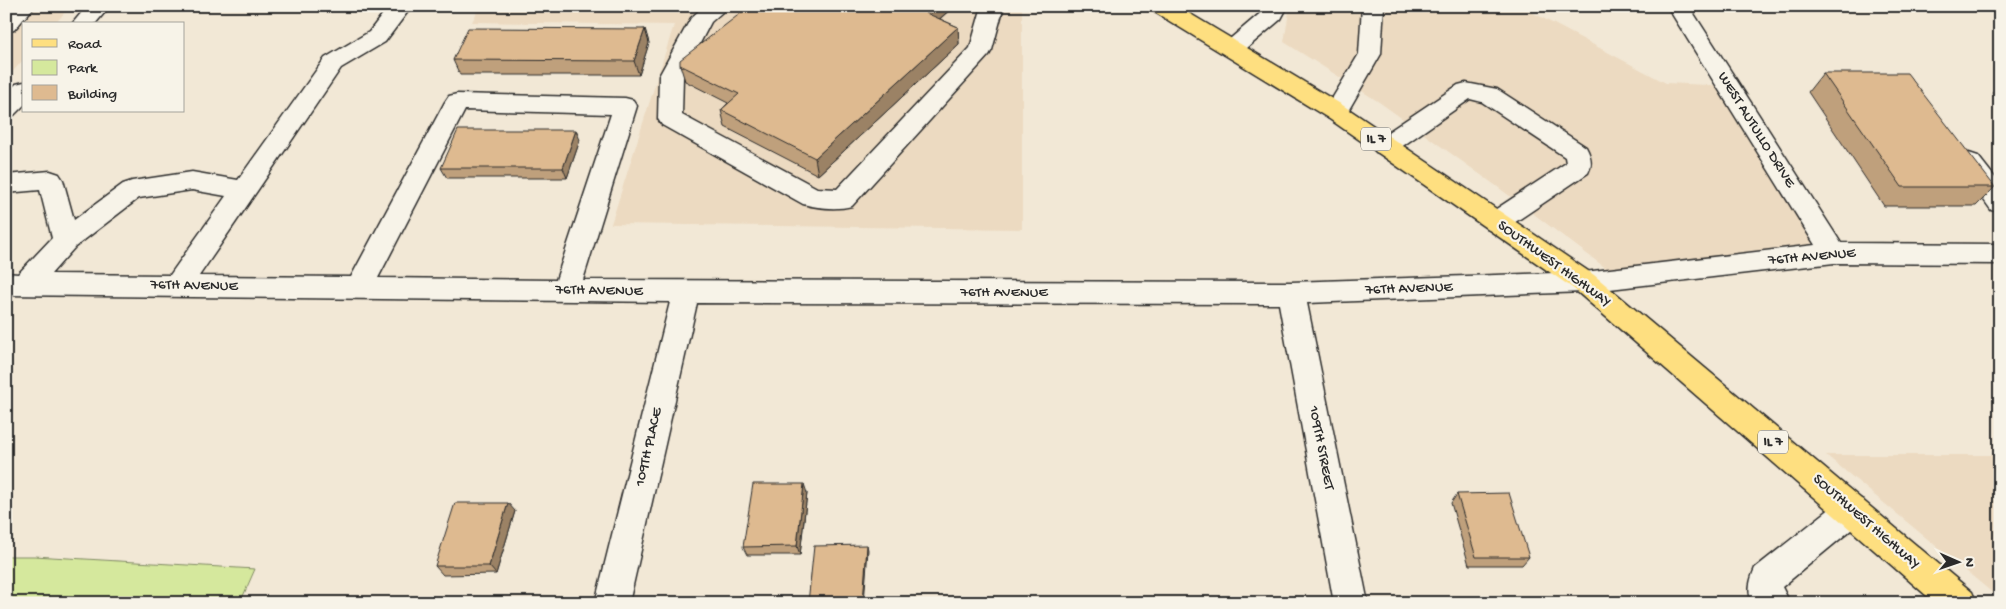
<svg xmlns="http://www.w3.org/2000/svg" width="2006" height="609" font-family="'Gochi Hand',sans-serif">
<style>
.built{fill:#ecdac1}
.green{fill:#d5e89d;stroke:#808a64}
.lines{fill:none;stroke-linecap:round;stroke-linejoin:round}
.minor-casing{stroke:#2b2b2b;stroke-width:3}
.major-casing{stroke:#2b2b2b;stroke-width:3}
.minor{fill:#f7f3e8;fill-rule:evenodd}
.major{fill:#fedf80;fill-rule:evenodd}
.wall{fill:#bfa07c;stroke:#2b2b2b}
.shaded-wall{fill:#9b8265;stroke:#2b2b2b}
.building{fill:#deba90;stroke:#2b2b2b}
.labels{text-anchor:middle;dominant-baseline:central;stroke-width:4.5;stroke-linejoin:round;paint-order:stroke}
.shield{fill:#f7f3e8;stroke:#686764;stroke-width:1}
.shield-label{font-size:14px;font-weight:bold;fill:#2b2b2b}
.street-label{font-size:15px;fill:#2b2b2b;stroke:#f7f3e8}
</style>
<rect width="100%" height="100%" fill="#f2e8d6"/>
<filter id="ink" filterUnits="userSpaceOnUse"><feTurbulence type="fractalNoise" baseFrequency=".02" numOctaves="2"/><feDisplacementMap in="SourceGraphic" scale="10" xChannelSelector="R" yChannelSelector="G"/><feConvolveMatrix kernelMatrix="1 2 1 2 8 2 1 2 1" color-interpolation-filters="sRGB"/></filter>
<g filter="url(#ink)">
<g class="built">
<path d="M6,6H70L55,24H24V59L6,79Z"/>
<path d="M480,6H1022V229L611,224L674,25L472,22Z"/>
<path d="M1290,6H1520L1666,83L1729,86L1834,253L1619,278L1495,185L1379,102L1284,42Z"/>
<path d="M1826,455H2000V599Z"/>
</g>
<path class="green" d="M6,556H34L255,569L240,603H6Z"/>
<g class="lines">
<defs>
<g id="minor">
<path d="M12,6H35L14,30L6,32V12Z"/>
<path d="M87,6H110L95,24H72Z"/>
<path d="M389,6H412L385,42L341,68L199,276L351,277L445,102L449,96L457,94L625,98L633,100L637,106L583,280L1291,282L1584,272L1815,245L1667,6H1689L1841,243L2000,244V264L1834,263L1584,292L1307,303L1368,603H1334L1279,304L697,303L629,603H595L670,302L6,295V273L18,274L52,238L40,190L6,193V175L50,171L59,174L63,180L74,220L123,184L132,181L192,172L238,180L325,58L369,32ZM465,110L611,114L556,280L378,278ZM192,190L226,196L170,275L51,274L75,247L139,198Z"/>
<path d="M704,6H729L711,22L683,76L682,115L817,188L837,189L970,48L982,6H1004L992,50L989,55L852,206C837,210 818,208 803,204L662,125L658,119L659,76L691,18Z"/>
<path d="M1266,6H1288L1281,19L1240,54L1232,56L1224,54L1221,49L1224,44L1264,10Z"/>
<path d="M1362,6H1384L1381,54L1344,118L1336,120L1328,118L1324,112L1359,54Z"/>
<path d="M24,82V105L14,115L6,117V94L16,84Z"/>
<path d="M1466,83L1497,89L1586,147C1591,156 1593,164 1588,173L1505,229L1496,232L1487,229L1483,222L1487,215L1566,163L1565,157L1482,102L1470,99L1394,152L1385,155L1376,152L1373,146L1376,140L1458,85Z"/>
<path d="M1969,153L1978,156L2000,184V212L1991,210L1957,162L1960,156Z"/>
<path d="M1852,496L1863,500L1868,510L1863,520L1782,587L1790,603H1752C1747,590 1750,580 1755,568L1841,500Z"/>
</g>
<path id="major" d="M1150,6H1177L1344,106L1594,275L1972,592L1977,603H1935L1574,289L1328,118L1153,11Z"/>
</defs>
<use href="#minor" class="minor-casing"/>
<use href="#major" class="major-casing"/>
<use href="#minor" class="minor"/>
<use href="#major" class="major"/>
</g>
<g class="wall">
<path d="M954,6L940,19L958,27L959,44L818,175L725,127L721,110L728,103L685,81L680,65Z"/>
<path d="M645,29L649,43L639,75H460L453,60Z"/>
<path d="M1823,73L1995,187L1976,206H1884L1808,92Z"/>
<path d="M2000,85V102L1992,93Z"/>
<path d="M580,140L567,178H447L441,168Z"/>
<path d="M807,493L800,555H747L743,547Z"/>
<path d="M1457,494L1529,557L1522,565H1469L1451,503Z"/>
<path d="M515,511L496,574L443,575L435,566Z"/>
</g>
<g class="shaded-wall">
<path d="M934,6H954L927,30L926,13Z"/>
<path d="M958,27L959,44L818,175L815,158Z"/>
<path d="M645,29L649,43L639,75L634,61Z"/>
<path d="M576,130L580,140L567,178L563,168Z"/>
<path d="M804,484L807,493L800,555L797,546Z"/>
<path d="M508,503L515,511L496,574L489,566Z"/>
<path d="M867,545L868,550L864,603H863Z"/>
</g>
<g class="building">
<path d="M750,6H934L926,13L958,27L815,158L721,110L739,94L680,65V60Z"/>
<path d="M468,28L645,29L634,61L453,60Z"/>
<path d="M1823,73H1907L1995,187H1902Z"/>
<path d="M458,130H576L563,168H441Z"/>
<path d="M753,484H804L797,546L743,547Z"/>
<path d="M1509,493L1529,557H1476L1457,494Z"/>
<path d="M455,503H508L489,566H435Z"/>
<path d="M867,545L863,603H808L814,546Z"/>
</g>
</g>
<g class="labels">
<g class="shield">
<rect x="1361" y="127.5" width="30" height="23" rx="4"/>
<rect x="1758" y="430.5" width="30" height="23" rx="4"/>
</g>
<g class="shield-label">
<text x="1376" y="139">IL 7</text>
<text x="1773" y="442">IL 7</text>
</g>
<g class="street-label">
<text transform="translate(1756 130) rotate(58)">WEST AUTULLO DRIVE</text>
<text transform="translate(1812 257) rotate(-5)">76TH AVENUE</text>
<text transform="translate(1554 264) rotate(36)">SOUTHWEST HIGHWAY</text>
<text transform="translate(194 286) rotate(1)">76TH AVENUE</text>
<text transform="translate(1409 289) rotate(-2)">76TH AVENUE</text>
<text transform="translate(599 291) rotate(1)">76TH AVENUE</text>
<text x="1004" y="293">76TH AVENUE</text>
<text transform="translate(649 447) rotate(-77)">109TH PLACE</text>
<text transform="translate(1321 448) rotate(79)">109TH STREET</text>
<text transform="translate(1866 522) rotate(41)">SOUTHWEST HIGHWAY</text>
</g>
</g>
<rect width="2006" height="609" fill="none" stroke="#f7f3e8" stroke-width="25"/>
<rect x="12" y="12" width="1981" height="584" fill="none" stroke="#2b2b2b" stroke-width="2" filter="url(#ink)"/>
<rect x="22" y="22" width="162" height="90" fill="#f7f3e8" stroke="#a5a39c"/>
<rect x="32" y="39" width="25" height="8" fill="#fedf80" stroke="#a5a39c"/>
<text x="68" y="48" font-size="15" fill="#2b2b2b">Road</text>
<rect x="32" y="60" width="25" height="15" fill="#d5e89d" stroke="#a5a39c"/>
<text x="68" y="72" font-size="15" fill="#2b2b2b">Park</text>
<rect x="32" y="85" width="25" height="15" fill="#deba90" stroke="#a5a39c"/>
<text x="68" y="98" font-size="15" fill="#2b2b2b">Building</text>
<g transform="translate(1958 562) rotate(92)" stroke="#f7f3e8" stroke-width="4" paint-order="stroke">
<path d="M0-4L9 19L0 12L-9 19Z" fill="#2b2b2b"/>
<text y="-8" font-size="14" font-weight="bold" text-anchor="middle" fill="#2b2b2b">N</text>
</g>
</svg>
